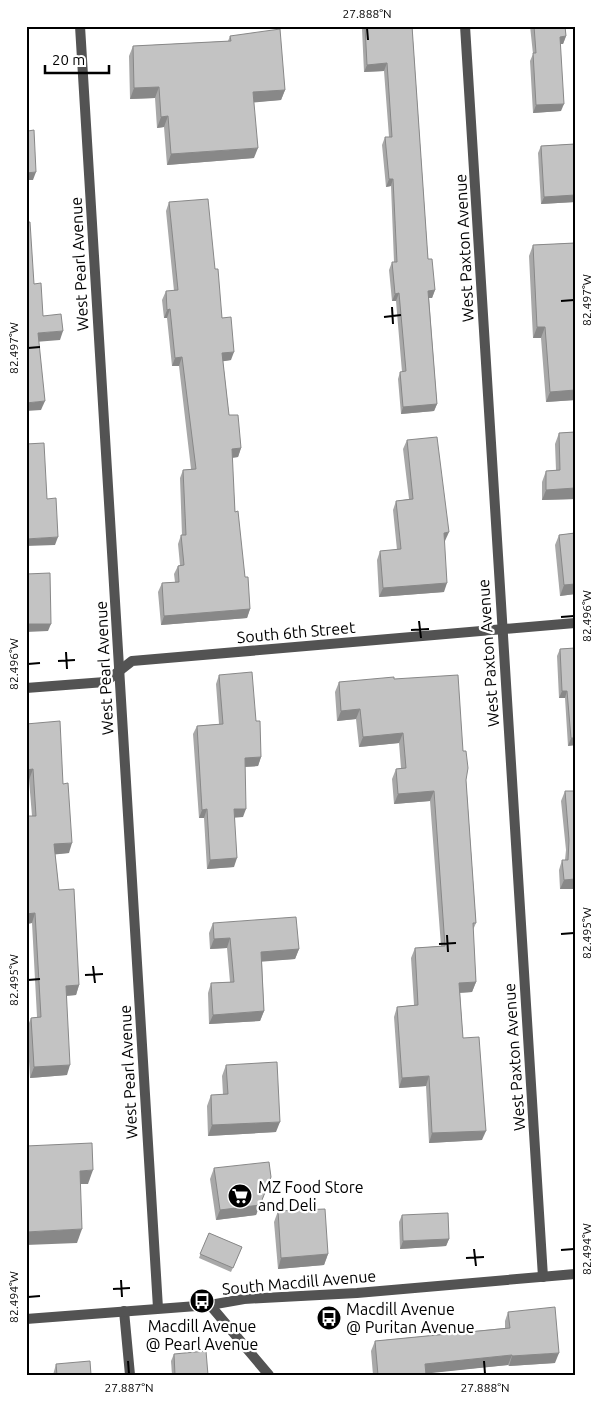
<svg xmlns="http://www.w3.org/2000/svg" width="601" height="1401" font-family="Ubuntu,sans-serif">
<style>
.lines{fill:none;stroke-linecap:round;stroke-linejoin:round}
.minor{stroke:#535353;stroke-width:10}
.tertiary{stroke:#535353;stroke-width:10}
.wall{fill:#a8a8a8}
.shaded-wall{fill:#888}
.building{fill:#c3c3c3;stroke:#888}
.ticks{fill:none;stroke:#000;stroke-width:2}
.labels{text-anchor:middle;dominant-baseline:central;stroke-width:4.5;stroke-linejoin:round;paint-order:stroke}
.street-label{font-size:16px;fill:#000;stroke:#fff}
.poi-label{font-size:16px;fill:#000;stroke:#fff;text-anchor:start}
.neatline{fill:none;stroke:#000;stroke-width:2}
.ticks-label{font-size:12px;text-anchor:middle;fill:#000}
</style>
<rect width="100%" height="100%" fill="#fff"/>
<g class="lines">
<g class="minor">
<path d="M80,26L158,1308"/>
<path d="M465,26L543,1277"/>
<path d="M26,688L105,682L132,661L575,623"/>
<path d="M210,1305L269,1375"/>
<path d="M124,1311L130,1375"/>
</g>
<path class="tertiary" d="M26,1319L210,1305L244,1299L357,1293L575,1274"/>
</g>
<g class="wall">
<path d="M363,26H412L428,259L435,290L432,298H429L437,404L434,411L401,414L398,379L400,372H402L396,301H392L389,270L392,262H394L391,186L386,187L382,145L385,137H389L384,71L364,72L362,29Z"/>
<path d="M530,26H565L566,36L563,44H560L561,111L533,113L530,61L533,54Z"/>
<path d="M230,36L285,90L281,100L254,102V158L167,165L164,127L157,128L155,98L130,99L129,56L133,46L228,41Z"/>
<path d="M575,144V202L541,204L538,153L541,146Z"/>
<path d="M169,202L215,269L222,318L231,360L223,361L229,415L241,448L238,457L232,458L235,512L245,577L250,609L247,618L161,625L158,592L162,583L175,582L174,574L178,566L180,565L178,544L181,535H182L180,478L183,470L191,469L179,366H172L167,318H164L162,300L166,291H174L166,211Z"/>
<path d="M575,243V400L546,402L541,338H533L529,256L533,245Z"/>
<path d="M575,432V499L542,500V482L546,471L556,470L555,444L559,433Z"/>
<path d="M407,440L445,541L444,542V592L379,597L377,560L380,551L397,550L393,510L396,501L409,499L403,449Z"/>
<path d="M575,533V594L560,596L555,545L559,535Z"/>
<path d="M575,648V745L568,746L565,698H559L557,656L560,649Z"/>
<path d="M219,675L256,721L261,757L258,766L245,767L243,817H235L234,867L207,869L204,818H199L193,734L197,726L219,724L216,684Z"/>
<path d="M394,679L463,751L466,780L476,923L473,930L476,982L472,992L460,993L463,1038L482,1140L429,1143L426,1086L399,1088L394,1017L397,1007L414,1005L411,958L415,948L441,946L430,801L394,804L392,779L396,769L401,768L399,743L359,747L356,719L337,721L335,692L339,682Z"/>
<path d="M26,724L63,784L69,853L55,854L59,890L79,985L76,995L67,996V1075L30,1078L27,1028L31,1018L37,1017L32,923L26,924V816H32L29,780H26Z"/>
<path d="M565,791H575V912L573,889H560L559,870L562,860H565L566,850L561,801Z"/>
<path d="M213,923L299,949L295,959L262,961L264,1011L260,1021L209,1024L208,993L211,983L230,982L227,948L210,949L209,933Z"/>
<path d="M226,1065L276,1132L208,1136L207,1106L211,1095H223L222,1076Z"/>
<path d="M214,1168L267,1188L256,1215L216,1220L210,1179Z"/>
<path d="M278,1211L328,1254L324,1265L278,1269L274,1222Z"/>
<path d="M402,1215L449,1239L446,1246L400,1249L399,1222Z"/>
<path d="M209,1233L242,1247L231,1272L199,1258Z"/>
<path d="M508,1312L555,1363L509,1366L508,1365L426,1373V1375H373L371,1351L375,1341L505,1328V1321Z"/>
<path d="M174,1354L208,1375H172L171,1361Z"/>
<path d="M56,1364L91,1375H53Z"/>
</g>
<g class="shaded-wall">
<path d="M566,36L563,44H557L560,37Z"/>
<path d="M387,63L384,71L364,72L367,65Z"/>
<path d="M159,87L155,98L130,99L134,88Z"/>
<path d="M285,90L281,100L249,103L253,92Z"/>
<path d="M564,104L561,111L533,113L536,105Z"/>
<path d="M168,116L164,127L157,128L161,117Z"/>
<path d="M258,148L254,158L167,165L171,154Z"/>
<path d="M36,172L33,180H26V173Z"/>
<path d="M389,179H393L391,186L386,187Z"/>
<path d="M575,195V202L541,204L544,197Z"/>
<path d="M435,290L432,298H426L428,291Z"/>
<path d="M399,293L396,301H392L395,294Z"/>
<path d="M170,309L167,318H164L167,310Z"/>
<path d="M537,327H545L541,338H533Z"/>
<path d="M63,331L60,340L35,342L38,333Z"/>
<path d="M234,352L231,360L219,362L222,353Z"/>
<path d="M182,357L179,366H172L175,358Z"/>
<path d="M575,390V400L546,402L550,392Z"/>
<path d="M45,401L41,410L26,411V403Z"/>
<path d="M437,404L434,411L401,414L403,407Z"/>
<path d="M241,448L238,457L229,458L232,449Z"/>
<path d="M575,488V499L542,500L546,490Z"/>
<path d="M449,532L445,541L440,542L444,533Z"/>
<path d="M58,537L55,545L26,546V539Z"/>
<path d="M447,583L444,592L379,597L383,588Z"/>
<path d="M575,584V594L560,596L564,585Z"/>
<path d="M250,609L247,618L161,625L164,616Z"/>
<path d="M26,624H51L48,631L26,632Z"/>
<path d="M562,691H567L565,698H559Z"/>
<path d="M360,709L356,719L337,721L341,711Z"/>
<path d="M403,733L399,743L359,747L363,737Z"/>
<path d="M571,738H575V745L568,746Z"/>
<path d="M261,757L258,766L242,767L245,758Z"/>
<path d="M33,769L29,780H26V770Z"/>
<path d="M434,791L430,801L394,804L398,794Z"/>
<path d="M207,809L204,818H199L202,810Z"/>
<path d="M234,809H246L243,817L231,818Z"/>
<path d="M72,843L69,853L50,855L54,844Z"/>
<path d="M237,858L234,867L207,869L210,860Z"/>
<path d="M575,879V883L573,889H560L564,880Z"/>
<path d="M35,913L32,923L26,924V914Z"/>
<path d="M230,938L227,948L210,949L214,939Z"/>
<path d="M299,949L295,959L258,962L261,952Z"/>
<path d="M476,982L472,992L455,993L459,983Z"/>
<path d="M79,985L76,995L62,996L66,986Z"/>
<path d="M264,1011L260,1021L209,1024L213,1015Z"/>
<path d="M70,1065L67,1075L30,1078L34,1067Z"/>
<path d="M429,1076L426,1086L399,1088L402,1078Z"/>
<path d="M280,1122L276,1132L208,1136L212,1125Z"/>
<path d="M486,1131L482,1140L429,1143L432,1133Z"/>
<path d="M93,1170L88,1184H75L80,1171Z"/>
<path d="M271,1177L256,1215L216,1220L220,1210Z"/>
<path d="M82,1229L77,1243L26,1245V1232Z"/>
<path d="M449,1239L446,1246L400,1249L403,1241Z"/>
<path d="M328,1254L324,1265L278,1269L281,1258Z"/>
<path d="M559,1353L555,1363L509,1366L512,1356Z"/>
<path d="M512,1355L508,1365L422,1374L425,1364Z"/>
</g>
<g class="building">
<path d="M365,26H412L428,259H432L435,290L428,291L437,404L403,407L400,372L406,371L399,293L395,294L392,262H397L393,179H389L385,137H392L387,63L367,65Z"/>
<path d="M534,26H565L566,36L560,37L564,104L536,105L533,53H536Z"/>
<path d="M280,29L285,90L253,92L258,148L171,154L168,116L161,117L159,87L134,88L133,46L231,41L230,36Z"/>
<path d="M26,118L28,131L34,130L36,172L26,173Z"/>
<path d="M575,144V195L544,197L541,146Z"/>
<path d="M208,199L215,269H218L222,318L231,317L234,352L222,353L229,415H238L241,448L232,449L235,512L238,511L245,577H248L250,609L164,616L162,583L179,582L178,566L184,565L181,535H186L183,470L196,469L182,357L175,358L170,309L167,310L166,291L178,290L169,202Z"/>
<path d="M26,222H30L34,284L41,283L43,316L61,314L63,331L38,333L45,401L26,403Z"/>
<path d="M575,243V390L550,392L545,327H537L533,245Z"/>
<path d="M575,432V488L546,490V471L560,470L559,433Z"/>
<path d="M437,437L449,532L444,533L447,583L383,588L380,551L401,549L396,501L413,499L407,440Z"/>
<path d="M44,443L47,499L56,498L58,537L26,539V444Z"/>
<path d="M575,533V584L564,585L559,535Z"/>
<path d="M50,573L51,624H26V574Z"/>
<path d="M575,648V738H571L567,691H562L560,649Z"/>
<path d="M252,672L256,721H260L261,757L245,758L246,809H234L237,858L210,860L207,809L202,810L197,726L223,724L219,675Z"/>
<path d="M458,675L463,751H466L468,768L466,780L476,923H473L476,982L459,983L463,1038L479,1037L486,1131L432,1133L429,1076L402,1078L397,1007L418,1005L415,948L445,946L434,791L398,794L396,769L406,768L403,733L363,737L360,709L341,711L339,682L394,677V679Z"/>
<path d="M60,721L63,784L68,783L72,843L54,844L59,890L74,889L79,985L66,986L70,1065L34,1067L31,1018L41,1017L35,913L26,914V816H36L33,769L26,770V724Z"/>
<path d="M565,791H575V879L564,880L562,860H568L569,840Z"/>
<path d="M296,917L299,949L261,952L264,1011L213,1015L211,983L234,982L230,938L214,939L213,923Z"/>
<path d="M277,1062L280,1122L212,1125L211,1095L228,1094L226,1065Z"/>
<path d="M92,1143L93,1170L80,1171L82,1229L26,1232V1146Z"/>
<path d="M269,1162L271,1177L260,1205L220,1210L214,1168Z"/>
<path d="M325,1209L328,1254L281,1258L278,1211Z"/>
<path d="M448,1213L449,1239L403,1241L402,1215Z"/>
<path d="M209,1233L242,1247L233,1268L200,1254Z"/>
<path d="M555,1307L559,1353L512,1356V1355L425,1364L426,1375H378L375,1341L510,1328L508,1312Z"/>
<path d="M206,1351L208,1375H175L174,1354Z"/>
<path d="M90,1361L91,1375H57L56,1364Z"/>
</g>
<path class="ticks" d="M367,28L368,40M561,301L574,300M392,307L393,324M384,317L401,315M28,348L40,347M561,617L574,616M419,621L421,638M411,630L429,629M66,652L67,669M58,661L75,660M28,664L40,663M561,934L574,933M447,935L448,952M439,944L456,943M93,966L95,983M85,975L103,974M28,980L40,979M474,1249L476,1266M561,1250L574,1249M466,1258L484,1257M121,1280L122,1297M113,1289L130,1288M28,1297L40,1296M128,1361L129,1374M484,1361L485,1374"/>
<defs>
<symbol id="supermarket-disc" viewBox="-11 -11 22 22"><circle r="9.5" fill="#000" stroke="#fff"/><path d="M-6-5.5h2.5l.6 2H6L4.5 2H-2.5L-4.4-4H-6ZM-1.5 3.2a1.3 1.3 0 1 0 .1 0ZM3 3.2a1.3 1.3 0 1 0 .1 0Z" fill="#fff"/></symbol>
<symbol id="bus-disc" viewBox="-11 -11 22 22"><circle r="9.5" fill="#000" stroke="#fff"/><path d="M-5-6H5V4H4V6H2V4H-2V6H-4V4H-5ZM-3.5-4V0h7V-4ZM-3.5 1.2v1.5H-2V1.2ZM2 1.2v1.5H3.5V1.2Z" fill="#fff"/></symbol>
</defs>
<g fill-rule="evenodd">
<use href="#supermarket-disc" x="226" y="1182" width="28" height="28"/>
<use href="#bus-disc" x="188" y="1287" width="28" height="28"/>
<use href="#bus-disc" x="315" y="1304" width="28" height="28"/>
</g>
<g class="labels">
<g class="street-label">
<text transform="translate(464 248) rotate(-93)">West Paxton Avenue</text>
<text transform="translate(79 264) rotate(-93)">West Pearl Avenue</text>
<text transform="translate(296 632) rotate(-5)">South 6th Street</text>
<text transform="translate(488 653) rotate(-94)">West Paxton Avenue</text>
<text transform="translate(104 668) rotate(-93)">West Pearl Avenue</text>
<text transform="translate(514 1057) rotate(-94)">West Paxton Avenue</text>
<text transform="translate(128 1072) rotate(-93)">West Pearl Avenue</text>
<text transform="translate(299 1282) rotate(-5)">South Macdill Avenue</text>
</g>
<g class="poi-label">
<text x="258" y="1187">MZ Food Store<tspan x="258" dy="18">and Deli</tspan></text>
<text x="346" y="1309">Macdill Avenue<tspan x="346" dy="18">@ Puritan Avenue</tspan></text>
<text x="202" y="1326" text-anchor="middle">Macdill Avenue<tspan x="202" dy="18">@ Pearl Avenue</tspan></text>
</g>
</g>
<rect width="601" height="1401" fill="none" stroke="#ffffff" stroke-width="55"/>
<path d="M45 65v8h64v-8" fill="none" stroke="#000000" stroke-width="2.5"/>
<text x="52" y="65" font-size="15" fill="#000000" stroke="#ffffff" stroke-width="4" paint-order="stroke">20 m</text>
<rect x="28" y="28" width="546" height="1346" class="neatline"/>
<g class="ticks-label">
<text x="367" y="18">27.888°N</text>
<text transform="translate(587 300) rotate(-90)" y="4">82.497°W</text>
<text transform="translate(14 348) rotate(-90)" y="4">82.497°W</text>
<text transform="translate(587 616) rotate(-90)" y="4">82.496°W</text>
<text transform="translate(14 664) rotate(-90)" y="4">82.496°W</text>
<text transform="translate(587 933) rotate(-90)" y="4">82.495°W</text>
<text transform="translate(14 980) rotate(-90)" y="4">82.495°W</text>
<text transform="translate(587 1249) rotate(-90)" y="4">82.494°W</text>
<text transform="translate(14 1297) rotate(-90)" y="4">82.494°W</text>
<text x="129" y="1392">27.887°N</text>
<text x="485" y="1392">27.888°N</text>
</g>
</svg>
